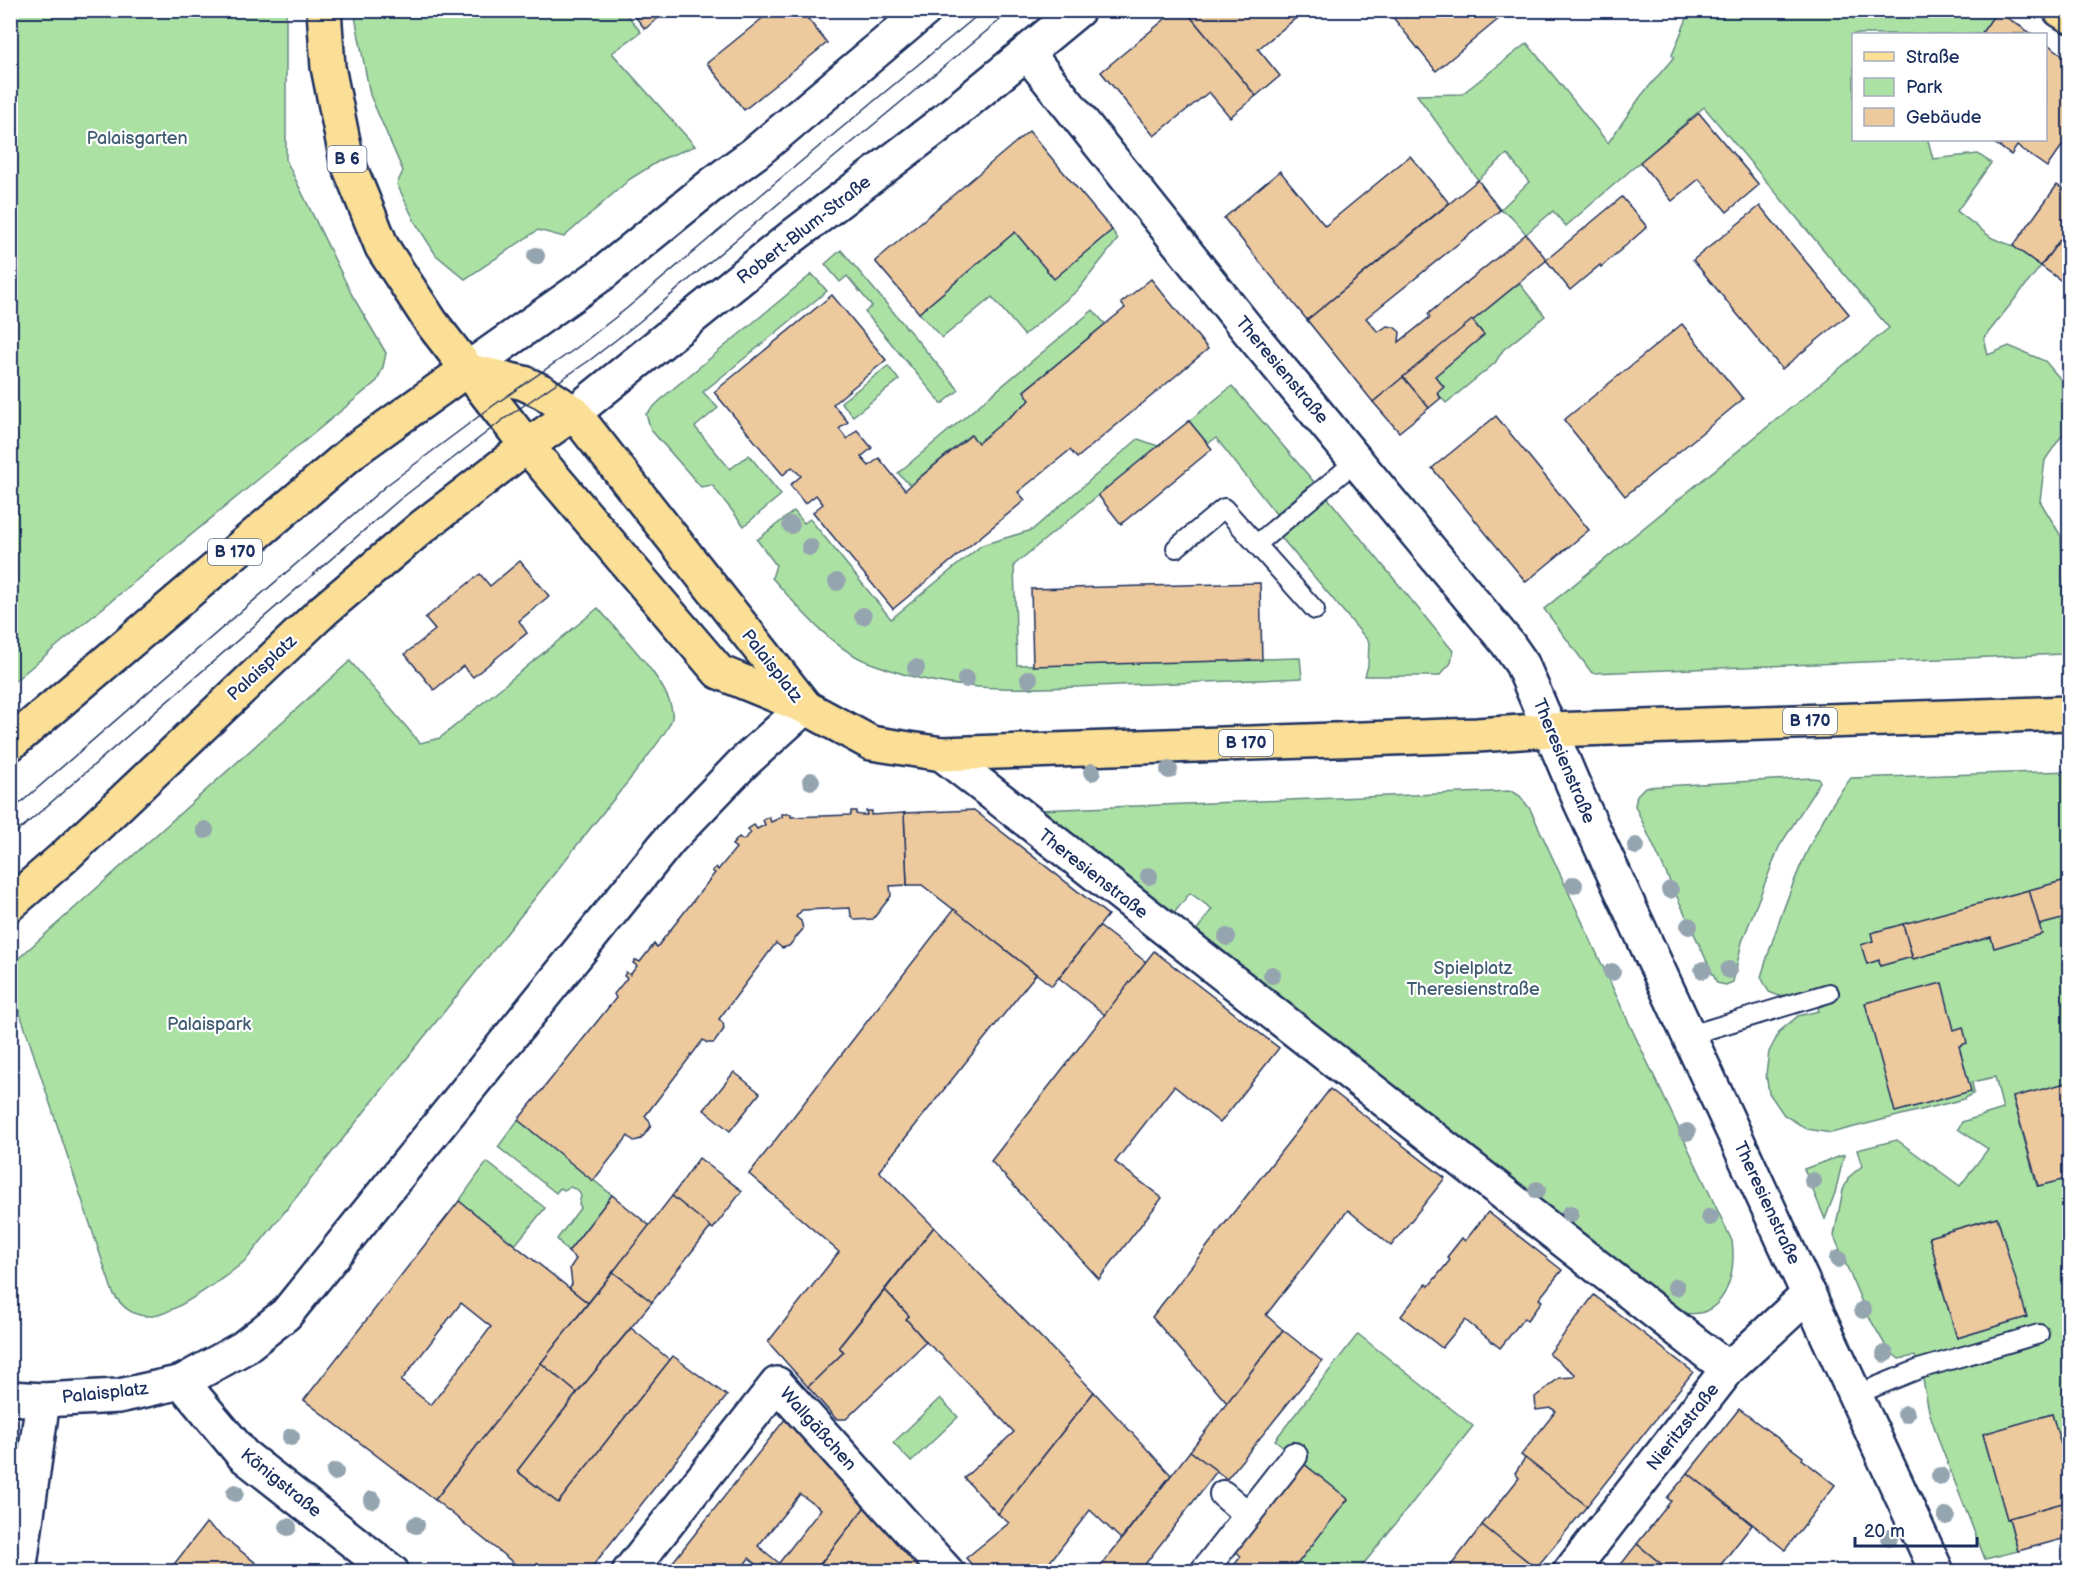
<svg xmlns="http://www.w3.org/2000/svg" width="2080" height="1582" font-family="'Balsamiq Sans',sans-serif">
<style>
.green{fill:#ace1a4;stroke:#648881;stroke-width:1.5;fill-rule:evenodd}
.building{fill:#edc99e;stroke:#1b2f5e;stroke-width:1.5;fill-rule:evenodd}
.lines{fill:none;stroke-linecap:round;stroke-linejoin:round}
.service-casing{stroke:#1b2f5e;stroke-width:22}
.pedestrian-casing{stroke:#1b2f5e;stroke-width:30}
.minor-casing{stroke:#1b2f5e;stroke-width:38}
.secondary-casing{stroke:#1b2f5e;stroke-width:38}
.primary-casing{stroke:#1b2f5e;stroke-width:38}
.service{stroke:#fff;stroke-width:18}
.pedestrian{stroke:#fff;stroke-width:26}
.minor{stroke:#fff;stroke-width:33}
.secondary{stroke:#fff;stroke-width:33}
.primary{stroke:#fbdf96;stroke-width:33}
.tram{stroke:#1b2f5e;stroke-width:1.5}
.tree{fill:#95a5b0}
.labels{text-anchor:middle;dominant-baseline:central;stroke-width:4.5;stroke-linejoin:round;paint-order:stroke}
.shield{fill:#fff;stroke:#5f6d8e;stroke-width:1.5}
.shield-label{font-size:16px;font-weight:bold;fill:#1b2f5e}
.park-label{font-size:18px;fill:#3f5c70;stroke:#fff}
.street-label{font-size:18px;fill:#1b2f5e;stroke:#fff}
</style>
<rect width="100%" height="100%" fill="#fff"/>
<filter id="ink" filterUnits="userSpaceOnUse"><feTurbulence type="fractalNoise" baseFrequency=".0167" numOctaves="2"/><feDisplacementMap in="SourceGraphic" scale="12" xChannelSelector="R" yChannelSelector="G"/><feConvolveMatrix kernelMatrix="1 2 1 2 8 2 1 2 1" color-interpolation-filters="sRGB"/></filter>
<g filter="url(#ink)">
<g class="green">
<path d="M11,10L286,11V160L352,295L386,353L383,367L377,381L11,684Z"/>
<path d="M354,11H624L641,32L612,53L695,146L662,159L630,179L564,237L538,230L465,279L436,255L415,222L397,184L403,171L370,95Z"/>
<path d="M1690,11H1997L1981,34H1854V140H1928L1933,159L1978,154L1991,163L1957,211L1992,238L2013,246L2041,266L1984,338L1988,355L2009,346L2045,361L2062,381L2069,402L2065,431L2045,460L2040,501L2061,536L2065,654L1592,673L1544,609L1889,328L1704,107L1566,226L1553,211L1526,234L1511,216L1500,210L1529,182L1507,154L1478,180L1417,95L1462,94L1527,43L1608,143L1641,96L1674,57L1672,55Z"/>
<path d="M1112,230L1118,239L1078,290L1024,335L992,297L942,338L919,313L1015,232L1054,278Z"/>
<path d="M841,250L959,390L942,404L865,312L872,306L847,276L840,282L825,264Z"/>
<path d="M812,274L827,291L703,392L718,408L695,427L730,469L749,455L781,495L744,526L712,485L701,487L651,430L646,414L668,393Z"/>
<path d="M1519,283L1545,316L1503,350L1495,363L1446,403L1437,393L1435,376L1484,335L1472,320Z"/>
<path d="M1093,310L1105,324L1024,391L1030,400L978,443L970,435L910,485L898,473Z"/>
<path d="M888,366L899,380L853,416L841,402Z"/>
<path d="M1232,386L1314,482L1276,514L1216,438L1207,444L1189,421Z"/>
<path d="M1138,439L1158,446L1014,565L1017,665L1300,658L1302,678C1241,681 1180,683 1120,685C1041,688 960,696 885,668C876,665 867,662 859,658C824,640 798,606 772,578L776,565L757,540L794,511L804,523L810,519L891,619L982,545L1032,530Z"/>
<path d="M1327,497L1453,651L1451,663L1439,676H1365L1368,666L1369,642L1280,536Z"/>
<path d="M598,608C617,631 676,688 672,718C670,732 621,790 609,805L247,1259C230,1274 172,1316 151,1316C133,1317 122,1307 113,1293L19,1010L11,999V965L350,661L420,743L440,738Z"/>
<path d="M2069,771V879L1872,933L1873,941L1862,945L1867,964L1879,960L1880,966L1912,957L1913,959L1991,937L1994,948L2041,934L2039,925L2069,917V1082L2013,1098L2037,1186L2069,1178V1476L2052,1414L1983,1434L2007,1518H2009L2018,1551L1985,1559L1940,1444L1929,1411L1923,1380L1915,1356L1899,1359L1888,1350L1866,1312L1834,1236L1843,1190L1849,1177L1862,1166L1857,1150L1897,1140L1960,1186L1988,1149L1958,1129L1962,1122L2003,1109L1995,1077L1972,1082L1974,1093L1964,1099L1831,1133L1807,1129L1784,1115L1769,1093L1766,1074L1769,1052L1780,1031L1798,1016L1819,1011L1813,989L1779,996L1769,992L1761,977C1780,915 1810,827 1851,778ZM1997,1217L2026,1317L1957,1338L1935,1264H1937L1929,1237Z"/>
<path d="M1812,778L1819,779L1820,782L1779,847L1742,942L1733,982L1726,985L1717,983L1635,806L1637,795L1645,787Z"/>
<path d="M1512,791L1520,796L1530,809L1628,1021L1732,1241C1737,1275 1724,1323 1679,1312L1193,935L1212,909L1190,893L1171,917L1039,810Z"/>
<path d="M518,1120L612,1195L568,1252L557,1239L581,1207L579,1204L581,1196L578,1190L570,1187L564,1190L560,1188L556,1193L498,1147Z"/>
<path d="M1844,1155L1835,1193L1825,1219L1804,1169Z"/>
<path d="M487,1162L545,1208L515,1245L459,1201Z"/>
<path d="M1358,1334L1473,1426L1358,1571H1291L1348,1499L1275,1440Z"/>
<path d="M940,1398L958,1417L911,1462L893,1443Z"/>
</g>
<g class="building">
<path d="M630,10H668L645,29Z"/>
<path d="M758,10H801L827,43L744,110L707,63L764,17Z"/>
<path d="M1176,10H1185L1256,96L1230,117L1209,92L1154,136L1101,72Z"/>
<path d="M1185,10H1306L1258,49L1280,76L1256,96Z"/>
<path d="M1387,10H1514L1508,16L1506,13L1436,71Z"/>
<path d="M1997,11L2032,34H1981Z"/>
<path d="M2046,43L2070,60V135L2047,167L2017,146L2011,155L1990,140H2046Z"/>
<path d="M1699,113L1759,185L1727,212L1699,179L1672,201L1640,162Z"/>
<path d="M1029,131L1112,230L1054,279L1015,232L919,313L875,261Z"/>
<path d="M1410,156L1449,203L1307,320L1224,218L1280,171L1325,226Z"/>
<path d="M1478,180L1500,210L1366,318L1378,332L1387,326L1394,327L1400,332L1399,342L1430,317L1428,314L1526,234L1547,260L1373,402L1307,320Z"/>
<path d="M2057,185L2070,194V226L2041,266L2013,246Z"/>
<path d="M1622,197L1647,227L1601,267L1600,265L1570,290L1546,260Z"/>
<path d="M1760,206L1849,314L1782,369L1693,260Z"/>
<path d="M2070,226V287L2041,266Z"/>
<path d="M1151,279L1208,349L1077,458L1070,450L1018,492L1025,500L893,609L813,512L823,504L816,495L805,504L790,485L801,476L792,467L783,475L714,392L832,295L886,360L833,404L848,422L839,429L847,439L857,430L872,448L861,457L869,466L879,458L905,490L971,435L978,443L1030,400L1024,391L1125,308L1121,303Z"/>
<path d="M1472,320L1484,335L1435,376L1444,387L1437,393L1441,398L1429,408L1403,377Z"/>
<path d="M1682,324L1743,399L1625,496L1564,420Z"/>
<path d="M1403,377L1429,408L1399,432L1373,402Z"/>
<path d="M1496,416L1589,530L1526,582L1432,468Z"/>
<path d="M1189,421L1212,449L1121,524L1098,495Z"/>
<path d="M520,561L549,596L519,621L527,633L473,677L463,666L434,690L405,654L435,630L425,618L480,574L490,586Z"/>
<path d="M1260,583L1262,660L1033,666L1031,589Z"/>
<path d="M974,810L1108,915L1052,986L922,885H907L904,813Z"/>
<path d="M851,811H856V814L860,815H867L866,811H872L871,815L904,813L907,885L890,886L891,896L873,919L855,920L851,916L850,908L802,910L796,917L801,921L803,929L789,946L782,948L776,943L719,1019L723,1023L724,1029L714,1043H707L703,1040L645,1116L649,1120L651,1126L641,1139L634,1141L628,1136L593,1181L518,1120L616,998L614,994L627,978L624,976L626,972L630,975L637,966L633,963L636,960L640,962L654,944L657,947L715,873L712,871L716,867L718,870L736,848L732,845L739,837L743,840L751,833L748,829L754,825L757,829L765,825L763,820L769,817L771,822L782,817V814H791V817L851,815Z"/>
<path d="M2070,879V917L2039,925L2029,890Z"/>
<path d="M2029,890L2042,934L1994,948L1991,937L1913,959L1903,924Z"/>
<path d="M954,909L1036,974L879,1171L934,1227L839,1347L844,1352L808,1387L768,1342L839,1252L749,1174Z"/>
<path d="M1903,924L1912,957L1880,966L1879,960L1867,964L1861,945L1873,941L1871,933Z"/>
<path d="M1099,926L1146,962L1105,1015L1059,978Z"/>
<path d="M1154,951L1279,1048L1220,1123L1174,1086L1115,1162L1162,1198L1099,1279L991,1161Z"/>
<path d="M1942,983L1954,1030L1963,1027L1967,1043L1959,1046L1971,1091L1895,1112L1865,1003Z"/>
<path d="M734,1072L760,1093L730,1131L704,1110Z"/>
<path d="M2070,1082V1178L2038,1186L2013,1097Z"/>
<path d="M1330,1089L1445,1178L1391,1246L1348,1210L1266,1315L1283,1330L1227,1403L1152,1317Z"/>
<path d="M699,1158L742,1191L713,1229L672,1196Z"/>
<path d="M612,1195L650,1226L588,1303L569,1288L572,1284L570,1268L576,1259L568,1252Z"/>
<path d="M672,1196L711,1227L652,1302L613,1272Z"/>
<path d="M459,1201L588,1303L435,1500L304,1400ZM461,1303L491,1327L431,1405L401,1381Z"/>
<path d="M1488,1212L1562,1270L1539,1299L1542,1301L1527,1321L1524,1318L1500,1348L1465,1320L1442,1348L1401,1316L1426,1284L1429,1286L1450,1260L1447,1257L1462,1238L1465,1241Z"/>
<path d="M1997,1217L2027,1317L1957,1338L1935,1264H1937L1929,1237Z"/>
<path d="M934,1227L1094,1392L998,1514L964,1478L1014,1432L942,1356L926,1342L906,1319L909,1316L885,1290Z"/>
<path d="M613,1272L652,1302L577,1393L541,1363Z"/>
<path d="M885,1290L909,1316L906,1319L926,1342L846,1419H836L808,1387L844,1352L839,1347Z"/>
<path d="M1594,1295L1693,1372L1587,1506L1521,1455L1556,1411L1551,1408L1536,1410L1535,1397L1559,1378L1574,1377L1575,1374L1549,1354Z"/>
<path d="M631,1328L670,1360L558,1503L517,1471L577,1393Z"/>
<path d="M1283,1330L1322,1361L1227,1479L1190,1451Z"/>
<path d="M673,1356L727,1396L588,1572H525L435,1500L541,1363L577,1393L517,1471L558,1503Z"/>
<path d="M1094,1392L1171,1475L1121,1539L1090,1510L1042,1572H978L966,1558L1009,1523L998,1514Z"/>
<path d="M1739,1409L1803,1457L1802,1459L1835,1485L1785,1550L1688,1473Z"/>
<path d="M2052,1414L2070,1476V1501L2007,1519L1983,1434Z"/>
<path d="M786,1418L872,1498L814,1572H766L749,1558L739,1572H665ZM800,1494L821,1509L779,1563L758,1546Z"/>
<path d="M1190,1451L1217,1471L1139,1572H1096Z"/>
<path d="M1525,1458L1587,1506L1536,1568L1482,1525L1519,1478L1515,1473Z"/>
<path d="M1304,1464L1348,1499L1291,1572H1229L1241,1556L1235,1551Z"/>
<path d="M1688,1473L1752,1525L1715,1572H1671L1637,1544L1671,1501L1667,1498Z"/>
<path d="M872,1498L930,1572H814Z"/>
<path d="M2070,1501V1537L2018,1551L2009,1518Z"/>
<path d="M206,1523L267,1572H168Z"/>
<path d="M1482,1525L1536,1568L1534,1572H1446Z"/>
<path d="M1637,1544L1671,1572H1615Z"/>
</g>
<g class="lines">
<defs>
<g id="service">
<path d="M1257,544L1356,461"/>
<path d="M1176,548L1224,508L1315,610"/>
<path d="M1690,1035L1829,993"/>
<path d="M1855,1395L1919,1369L2039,1334"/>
</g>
<g id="pedestrian">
<path d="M1223,1494L1248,1515"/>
<path d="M1203,1572L1294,1456"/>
</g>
<g id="minor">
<path d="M1028,54L1248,330L1508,644L1522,664L1581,803L1937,1572"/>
<path d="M942,754L1728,1369"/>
<path d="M182,1382L243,1455L392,1572"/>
<path d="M10,1398L43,1400L119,1396L182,1382L243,1348L286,1314L670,839L742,764L805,707"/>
<path d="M19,1572L43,1400"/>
<path d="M629,1572L777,1384L947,1572"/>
<path d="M1570,1572L1728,1369L1809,1294"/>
</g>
<g id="secondary">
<path d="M466,370L602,274L714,183L755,153L925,10"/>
<path d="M574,413L793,236L934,129L1078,10"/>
</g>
<g id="primary">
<path d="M324,10L328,67L347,161L382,247L431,322L527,446L719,672L805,707L871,743L942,754L1477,735L1550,730L2070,713"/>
<path d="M2060,10L2070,16"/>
<path d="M10,744L356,449L466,370L524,383L543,392L574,413L804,705"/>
<path d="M10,904L64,857L324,610L422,527L527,446L574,413"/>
</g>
</defs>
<use href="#service" class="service-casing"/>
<use href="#pedestrian" class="pedestrian-casing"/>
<use href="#minor" class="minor-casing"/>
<use href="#secondary" class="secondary-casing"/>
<use href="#primary" class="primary-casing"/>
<use href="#service" class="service"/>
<use href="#pedestrian" class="pedestrian"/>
<use href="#minor" class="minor"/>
<use href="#secondary" class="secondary"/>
<use href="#primary" class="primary"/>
<g class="tram">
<path d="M10,812L387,485L494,405L575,349L626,309L775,183L984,10"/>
<path d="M10,838L399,500L504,419L590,360L639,322L785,198L1012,10"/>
</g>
</g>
<g class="tree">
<circle cx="536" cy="256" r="9"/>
<circle cx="791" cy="525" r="9"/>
<circle cx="810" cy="547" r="9"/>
<circle cx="837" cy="582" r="9"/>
<circle cx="863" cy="616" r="9"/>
<circle cx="916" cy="668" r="9"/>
<circle cx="966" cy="679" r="9"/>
<circle cx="1029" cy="679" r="9"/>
<circle cx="1169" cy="770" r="9"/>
<circle cx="1092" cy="772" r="9"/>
<circle cx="811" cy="781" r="9"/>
<circle cx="205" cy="830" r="9"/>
<circle cx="1636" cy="846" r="9"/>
<circle cx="1149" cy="876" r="9"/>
<circle cx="1574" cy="885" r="9"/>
<circle cx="1670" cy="890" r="9"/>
<circle cx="1689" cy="926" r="9"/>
<circle cx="1227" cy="937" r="9"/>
<circle cx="1703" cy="970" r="9"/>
<circle cx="1729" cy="970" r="9"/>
<circle cx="1612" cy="972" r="9"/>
<circle cx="1272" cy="975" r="9"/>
<circle cx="1687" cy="1132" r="9"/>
<circle cx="1813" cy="1181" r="9"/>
<circle cx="1537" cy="1190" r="9"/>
<circle cx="1570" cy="1214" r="9"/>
<circle cx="1710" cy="1217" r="9"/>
<circle cx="1838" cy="1259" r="9"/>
<circle cx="1676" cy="1287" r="9"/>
<circle cx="1863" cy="1310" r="9"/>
<circle cx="1885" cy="1354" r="9"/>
<circle cx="1906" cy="1414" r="9"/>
<circle cx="291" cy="1437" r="9"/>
<circle cx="335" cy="1472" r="9"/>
<circle cx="1940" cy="1476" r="9"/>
<circle cx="235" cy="1493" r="9"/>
<circle cx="372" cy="1500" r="9"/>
<circle cx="1946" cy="1516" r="9"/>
<circle cx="416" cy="1525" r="9"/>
<circle cx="288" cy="1527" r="9"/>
<circle cx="1889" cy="1538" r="9"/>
</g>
</g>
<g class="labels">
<g class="shield">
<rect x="327.5" y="146" width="39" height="26" rx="4.5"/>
<rect x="208" y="539" width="54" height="26" rx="4.5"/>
<rect x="1783" y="708" width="54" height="26" rx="4.5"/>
<rect x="1219" y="730" width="54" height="26" rx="4.5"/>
</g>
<g class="shield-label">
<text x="347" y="159">B 6</text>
<text x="235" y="552">B 170</text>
<text x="1810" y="721">B 170</text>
<text x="1246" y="743">B 170</text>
</g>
<g class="park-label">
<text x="137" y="138">Palaisgarten</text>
<text x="1473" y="968">Spielplatz<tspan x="1473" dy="21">Theresienstraße</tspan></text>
<text x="209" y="1024">Palaispark</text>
</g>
<g class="street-label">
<text transform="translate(804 230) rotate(-38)">Robert-Blum-Straße</text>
<text transform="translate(1282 370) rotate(50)">Theresienstraße</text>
<text transform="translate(772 666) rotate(52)">Palaisplatz</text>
<text transform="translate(262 668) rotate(-43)">Palaisplatz</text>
<text transform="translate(1564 761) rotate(67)">Theresienstraße</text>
<text transform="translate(1093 874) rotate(38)">Theresienstraße</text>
<text transform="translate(1767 1203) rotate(65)">Theresienstraße</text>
<text transform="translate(105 1393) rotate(-6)">Palaisplatz</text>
<text transform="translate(1683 1427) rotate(-52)">Nieritzstraße</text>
<text transform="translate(818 1429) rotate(48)">Wallgäßchen</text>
<text transform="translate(281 1483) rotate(39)">Königstraße</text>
</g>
</g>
<rect width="2080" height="1582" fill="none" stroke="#fff" stroke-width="36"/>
<rect x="18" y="18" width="2044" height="1546" fill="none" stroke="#1b2f5e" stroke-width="2" filter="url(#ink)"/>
<rect x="1852" y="33" width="195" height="108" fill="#ffffff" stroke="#a4acbf" stroke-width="1.5"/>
<rect x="1864" y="52" width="30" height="9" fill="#fbdf96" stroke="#a4acbf" stroke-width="1.5"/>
<text x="1906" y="63" font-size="18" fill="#1b2f5e">Straße</text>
<rect x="1864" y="78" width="30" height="18" fill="#ace1a4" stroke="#a4acbf" stroke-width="1.5"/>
<text x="1906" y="93" font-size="18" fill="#1b2f5e">Park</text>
<rect x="1864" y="108" width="30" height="18" fill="#edc99e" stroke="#a4acbf" stroke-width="1.5"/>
<text x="1906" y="123" font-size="18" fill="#1b2f5e">Gebäude</text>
<path d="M1855 1537v9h122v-9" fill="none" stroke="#1b2f5e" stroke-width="3"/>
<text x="1864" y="1537" font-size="18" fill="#1b2f5e" stroke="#ffffff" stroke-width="4.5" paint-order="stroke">20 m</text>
</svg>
